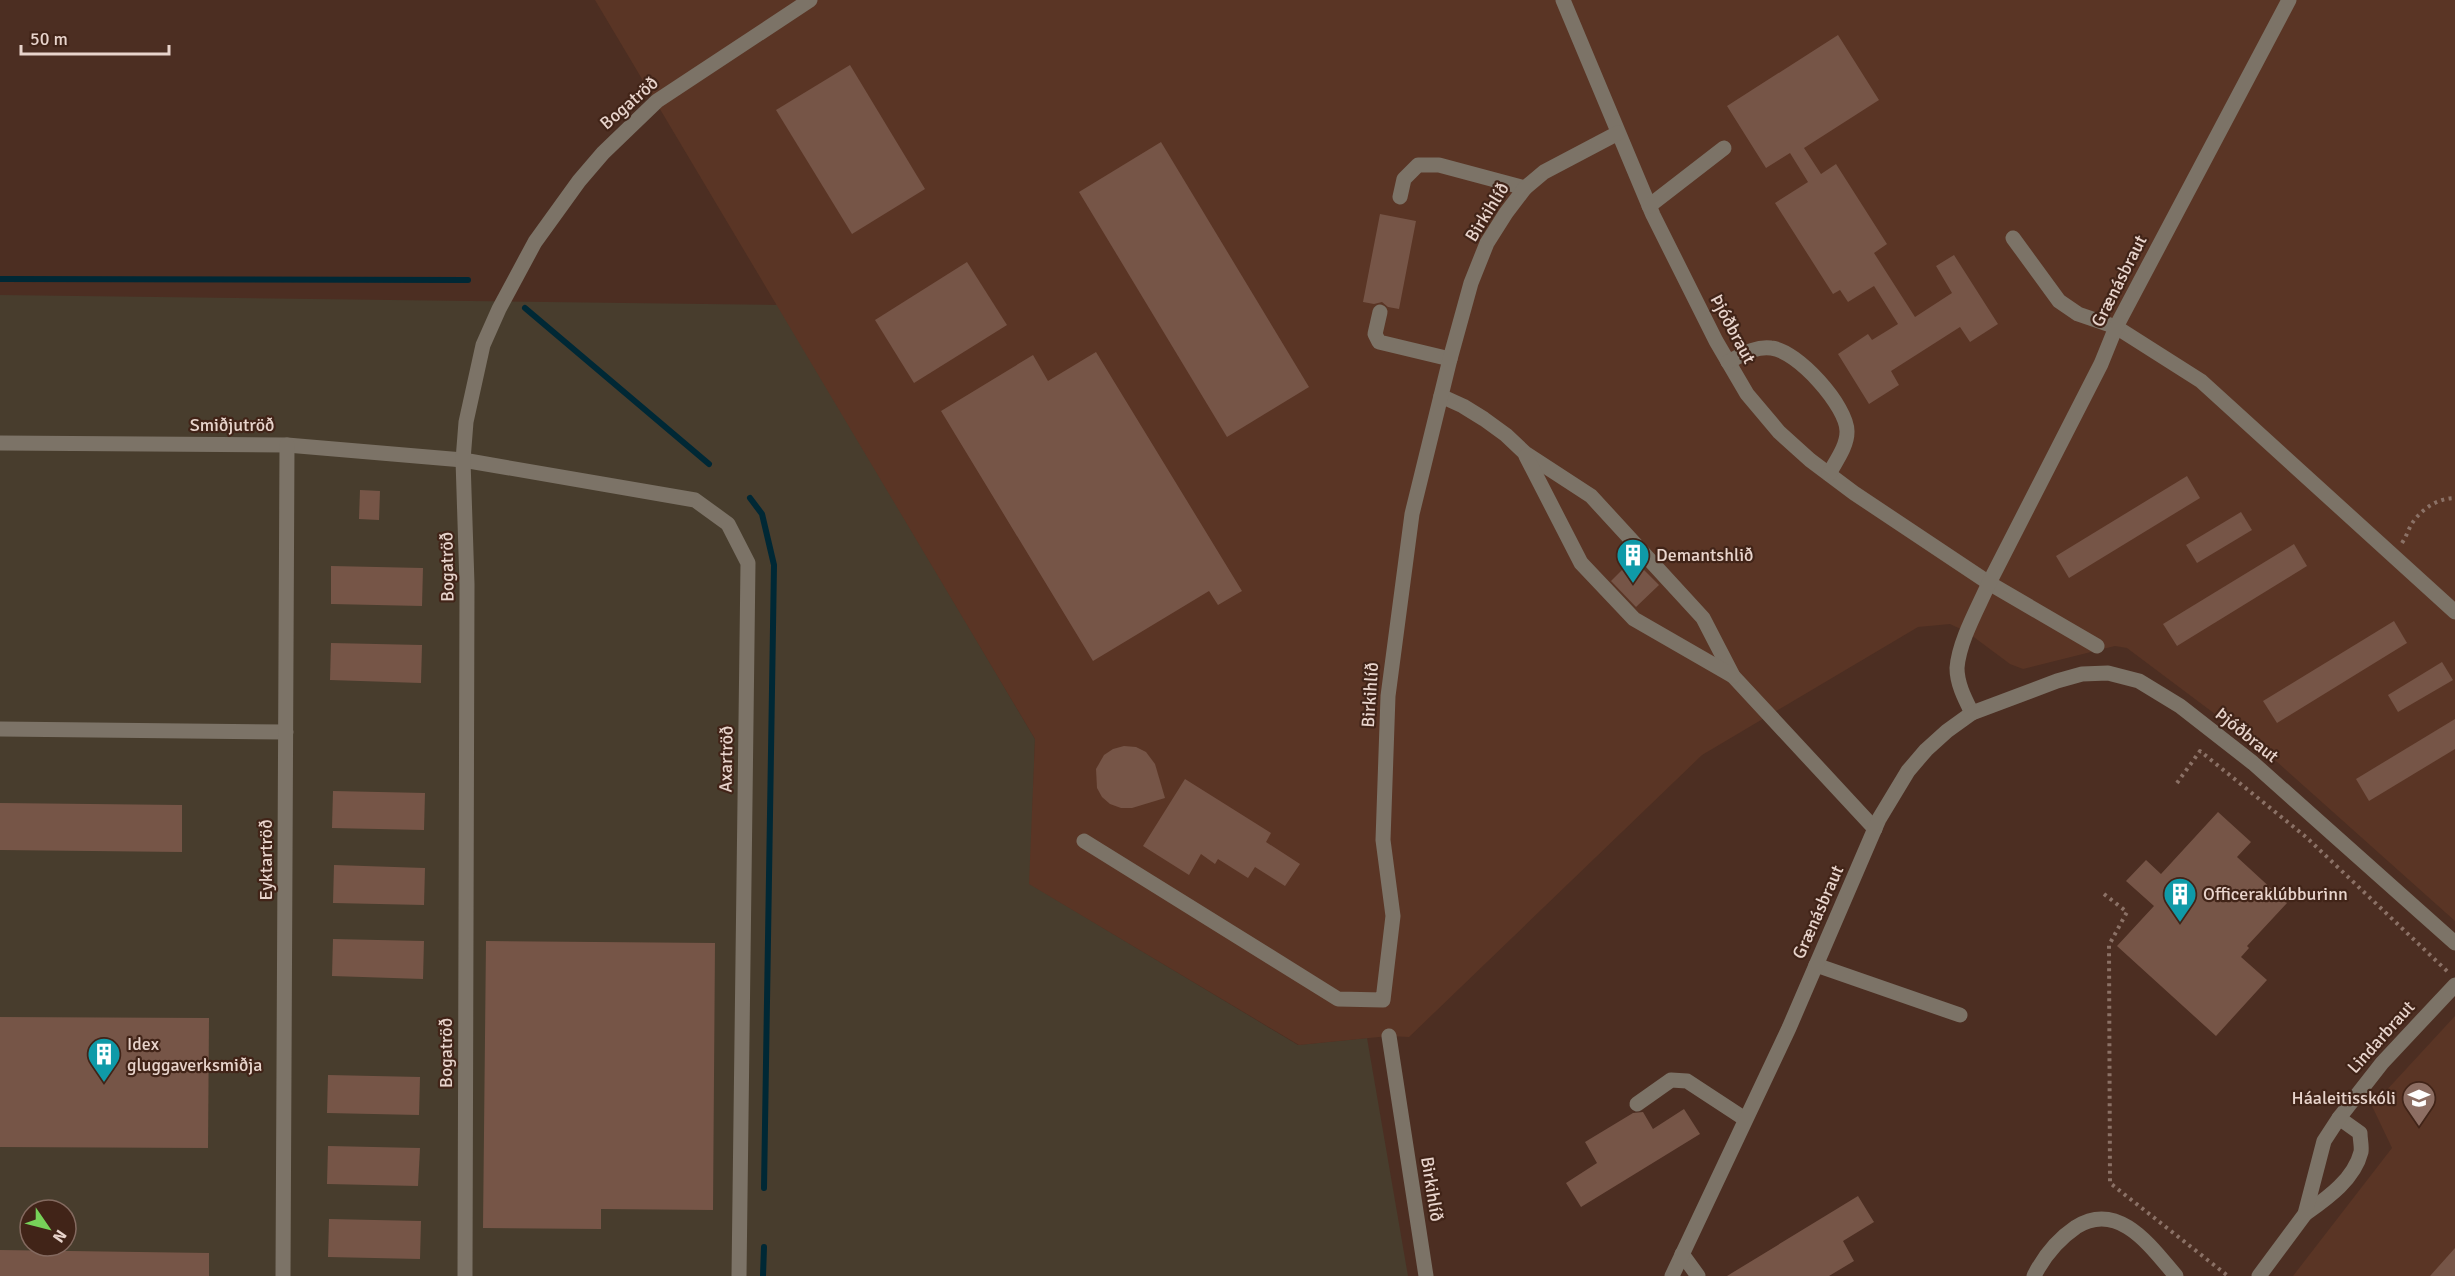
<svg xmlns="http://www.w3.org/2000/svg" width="2455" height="1276" font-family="Signika,sans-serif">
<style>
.industrial{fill:#483d2d;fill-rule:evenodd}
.built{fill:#5a3525}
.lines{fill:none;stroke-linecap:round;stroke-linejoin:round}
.stream{stroke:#002835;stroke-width:6}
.building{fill:#765547}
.path{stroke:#8b7166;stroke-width:4;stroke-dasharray:3 4.5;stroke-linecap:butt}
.minor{stroke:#7c7367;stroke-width:15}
.labels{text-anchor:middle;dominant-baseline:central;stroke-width:4.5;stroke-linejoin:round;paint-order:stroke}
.street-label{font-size:18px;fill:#e8d4cc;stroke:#412418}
.poi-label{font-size:18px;fill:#e8d4cc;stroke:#412418;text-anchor:start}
</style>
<rect width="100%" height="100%" fill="#4c2e22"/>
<path class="industrial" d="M0,295L778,305L1035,739L1030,884L1298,1045L1367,1038L1408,1276H0ZM30,1210H66V1246H30Z"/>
<g class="built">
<path d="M595,0H2455V921L2267,753L2127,648L2115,646L2023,669L2010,664L1967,632L1950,624L1918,627L1702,755L1409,1037L1389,1036L1299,1045L1029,884L1035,739Z"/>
<path d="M2455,1016V1276H2293L2392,1148L2372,1106Z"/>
</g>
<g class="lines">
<g class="stream">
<path d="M0,279L468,280"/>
<path d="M525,308L709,464"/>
<path d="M750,498L762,514L774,565L764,1188"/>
<path d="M763,1276L764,1247"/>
</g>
</g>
<g class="building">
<path d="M1838,35L1879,100L1804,148L1821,174L1836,164L1887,244L1874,253L1915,317L1952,293L1936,266L1954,255L1998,324L1970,342L1960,327L1891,371L1899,385L1869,404L1838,354L1868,334L1872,340L1898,324L1874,286L1848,302L1840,290L1833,294L1775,203L1808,182L1790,153L1766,168L1727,106Z"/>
<path d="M850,65L925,189L852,234L776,110Z"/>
<path d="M1161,142L1309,387L1227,437L1079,192Z"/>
<path d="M1380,214L1416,221L1399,309L1388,307L1382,302L1374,304L1363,302Z"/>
<path d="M967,262L1007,325L914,383L875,320Z"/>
<path d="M1096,352L1242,591L1218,605L1209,591L1093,661L941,411L1033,355L1048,381Z"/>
<path d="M2187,476L2200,498L2069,578L2056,556Z"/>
<path d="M360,490L380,491L379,520L359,519Z"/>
<path d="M2241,512L2252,530L2197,563L2186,545Z"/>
<path d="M2294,544L2307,566L2177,646L2163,624Z"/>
<path d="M1633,559L1659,585L1636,607L1611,581Z"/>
<path d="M331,566L423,568L422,606L331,604Z"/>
<path d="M2394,621L2407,643L2277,723L2263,701Z"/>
<path d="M331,643L422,645L421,683L330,680Z"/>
<path d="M2442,662L2453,680L2398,712L2388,695Z"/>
<path d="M2455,719V749L2369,801L2356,779Z"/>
<path d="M1124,746L1136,747L1146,752L1155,764L1165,798L1132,808H1121L1110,804L1102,797L1097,788L1096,769L1104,755L1113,749Z"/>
<path d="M1185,779L1271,833L1266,842L1300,864L1285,886L1255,867L1248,878L1218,859L1215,864L1201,854L1189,875L1143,846Z"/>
<path d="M333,791L425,793L424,830L332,828Z"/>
<path d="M0,803L182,805V852L0,850Z"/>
<path d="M2218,812L2251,842L2237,857L2287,903L2247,946L2249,948L2241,957L2267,980L2216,1036L2117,946L2154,906L2126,881L2146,860L2161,874Z"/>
<path d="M334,865L425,868L424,905L333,903Z"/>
<path d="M333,939L424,941L423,979L332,976Z"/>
<path d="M486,941L715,943L713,1210L601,1209V1229L483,1228Z"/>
<path d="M0,1017L209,1018L208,1148L0,1147Z"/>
<path d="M328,1075L420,1077L419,1115L327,1113Z"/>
<path d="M1684,1109L1700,1134L1581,1207L1566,1183L1597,1163L1585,1142L1633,1113L1643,1112L1653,1129Z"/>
<path d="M328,1146L420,1148L418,1186L327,1184Z"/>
<path d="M1858,1196L1874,1222L1843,1241L1854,1261L1829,1276H1727Z"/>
<path d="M329,1219L421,1221L420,1259L328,1257Z"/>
<path d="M2455,1248V1276H2430Z"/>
<path d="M0,1250L209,1253V1276H0Z"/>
</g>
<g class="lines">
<g class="path">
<path d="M2402,543C2406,537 2408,531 2411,525C2420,510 2437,498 2455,498"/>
<path d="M2177,783L2200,751L2306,837L2448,972"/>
<path d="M2104,894L2127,912L2109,945L2110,1183L2228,1276"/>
</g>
<g class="minor">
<path d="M1563,0L1653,215L1716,341L1747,394L1779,432L1810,460L1854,493L1989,583L2097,646"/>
<path d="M1400,197L1404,179L1418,165H1439L1525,188"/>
<path d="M1649,206L1724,148"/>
<path d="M2013,238L2059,301L2078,314L2116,327L2201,381L2455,612"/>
<path d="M1380,312L1375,334L1379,342L1450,359"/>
<path d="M1728,362C1742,355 1755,346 1771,348C1797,350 1848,407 1847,432C1847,447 1835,462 1829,474"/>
<path d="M1441,396L1463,406L1484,419L1506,435L1525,453L1591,496L1703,618L1733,676L1875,829"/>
<path d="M0,443L287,445L463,460L695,500L728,524L748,563L739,1276"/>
<path d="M1526,456L1581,563L1634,619L1733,676"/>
<path d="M1972,713C1965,699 1957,684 1957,668C1959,641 1978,608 1989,583L2101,364L2116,327L2289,0"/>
<path d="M0,729L286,732"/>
<path d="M1084,841L1338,999L1383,1000L1393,916L1383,840L1388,696L1412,514L1450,359L1471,283L1487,243L1506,213L1525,188L1544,172L1618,133"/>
<path d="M1816,965L1960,1015"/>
<path d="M1389,1036L1426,1276"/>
<path d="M1637,1104L1671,1080L1687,1081L1745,1119"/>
<path d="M2305,1214C2326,1199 2354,1180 2361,1152C2362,1147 2360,1139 2360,1133L2339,1118"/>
<path d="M1682,1254L1698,1276"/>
<path d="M283,1276L287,445"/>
<path d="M465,1276L467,584L463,460L466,422L483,345L499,309L535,242L579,181L603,153L657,101L810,0"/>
<path d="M1672,1276L1789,1028L1879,819L1908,771L1926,750L1947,731L1972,713L2057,681L2082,674L2108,673L2139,681L2180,706L2253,763L2455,943"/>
<path d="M2034,1276C2044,1256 2057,1240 2076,1227C2119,1200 2151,1247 2176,1276"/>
<path d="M2259,1276L2305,1214L2324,1141L2339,1118L2382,1063L2455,985"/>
</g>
</g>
<defs>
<symbol id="building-pin" viewBox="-11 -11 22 30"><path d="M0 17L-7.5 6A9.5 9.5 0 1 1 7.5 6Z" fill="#0f9aa8" stroke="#412418"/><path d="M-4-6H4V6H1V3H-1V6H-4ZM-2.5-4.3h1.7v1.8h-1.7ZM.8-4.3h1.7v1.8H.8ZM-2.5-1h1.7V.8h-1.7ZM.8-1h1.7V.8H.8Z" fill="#fff"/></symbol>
<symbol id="school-pin" viewBox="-11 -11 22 30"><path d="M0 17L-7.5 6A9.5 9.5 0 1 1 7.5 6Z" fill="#8d6e63" stroke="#412418"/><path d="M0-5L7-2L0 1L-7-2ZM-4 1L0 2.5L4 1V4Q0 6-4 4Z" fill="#fff"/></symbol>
</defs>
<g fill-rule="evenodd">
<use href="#building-pin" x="1614" y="536" width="38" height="52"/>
<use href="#building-pin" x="2161" y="875" width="38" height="52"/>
<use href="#building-pin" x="85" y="1035" width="38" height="52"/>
<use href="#school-pin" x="2400" y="1079" width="38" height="52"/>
</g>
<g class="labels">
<g class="street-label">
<text transform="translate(629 103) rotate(-41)">Bogatröð</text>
<text transform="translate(1487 212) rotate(-58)">Birkihlíð</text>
<text transform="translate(2119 281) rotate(-63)">Grænásbraut</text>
<text transform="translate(1733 329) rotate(62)">Þjóðbraut</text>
<text x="232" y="425">Smiðjutröð</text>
<text transform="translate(447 567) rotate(-91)">Bogatröð</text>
<text transform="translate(1370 695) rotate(-86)">Birkihlíð</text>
<text transform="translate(2247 735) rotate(39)">Þjóðbraut</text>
<text transform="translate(726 759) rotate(-89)">Axartröð</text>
<text transform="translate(266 860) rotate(-90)">Eyktartröð</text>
<text transform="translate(1818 912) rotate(-66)">Grænásbraut</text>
<text transform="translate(2381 1037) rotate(-48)">Lindarbraut</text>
<text transform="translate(446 1053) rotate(-90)">Bogatröð</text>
<text transform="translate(1432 1189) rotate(81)">Birkihlíð</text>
</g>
<g class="poi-label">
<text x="1656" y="555">Demantshlið</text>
<text x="2203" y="894">Officeraklúbburinn</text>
<text x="127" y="1044">Idex<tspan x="127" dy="21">gluggaverksmiðja</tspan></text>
<text x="2396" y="1098" text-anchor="end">Háaleitisskóli</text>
</g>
</g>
<g transform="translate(48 1228) rotate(125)"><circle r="28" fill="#412418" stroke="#846a60" stroke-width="1.5"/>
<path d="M0-4.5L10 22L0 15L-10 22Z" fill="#77d259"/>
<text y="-9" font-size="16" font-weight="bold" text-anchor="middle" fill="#e8d4cc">N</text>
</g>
<path d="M21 45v9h148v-9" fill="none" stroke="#e8d4cc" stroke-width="3"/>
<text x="30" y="45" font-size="18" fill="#e8d4cc" stroke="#412418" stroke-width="4.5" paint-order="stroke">50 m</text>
</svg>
